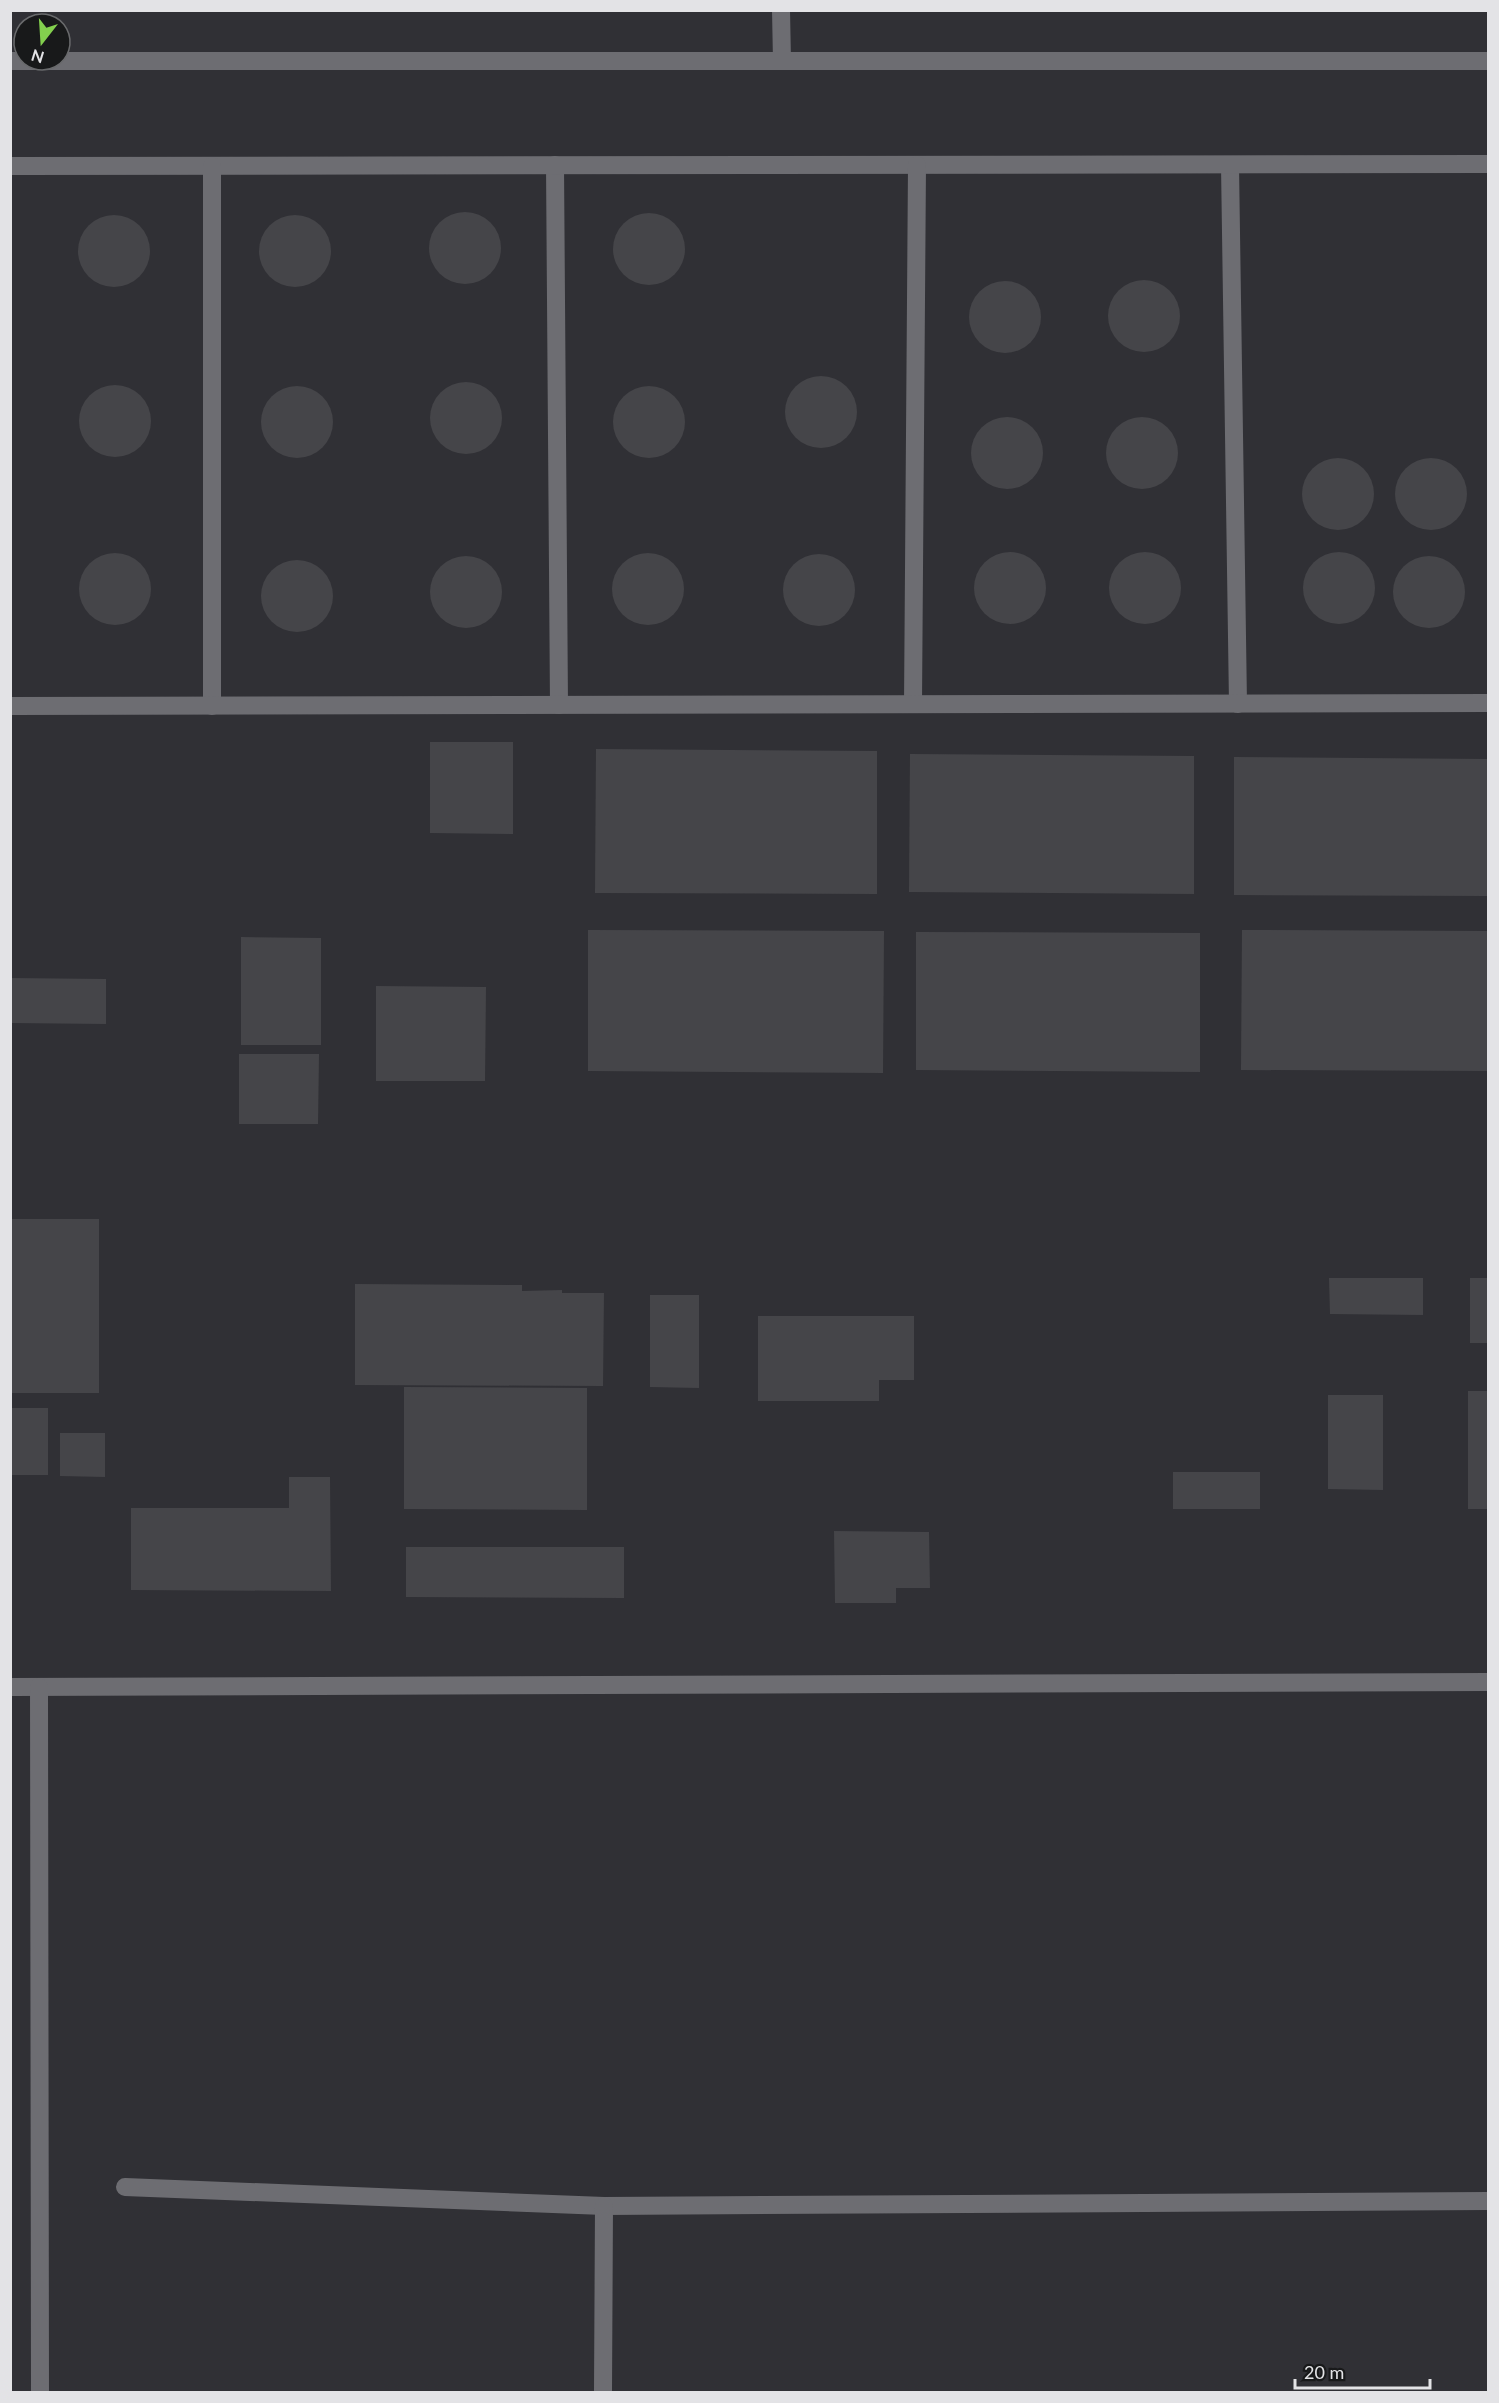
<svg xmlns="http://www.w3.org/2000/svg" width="1499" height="2403" font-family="Lato,sans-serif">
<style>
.building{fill:#454549}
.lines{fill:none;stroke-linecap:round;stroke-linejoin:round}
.lane{stroke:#6d6d72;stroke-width:18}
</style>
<rect width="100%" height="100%" fill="#303035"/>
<g class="building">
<circle cx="465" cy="248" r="36"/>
<circle cx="649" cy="249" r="36"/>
<circle cx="114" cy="251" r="36"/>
<circle cx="295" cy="251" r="36"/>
<circle cx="1144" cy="316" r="36"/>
<circle cx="1005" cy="317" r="36"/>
<circle cx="821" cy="412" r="36"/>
<circle cx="466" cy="418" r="36"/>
<circle cx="115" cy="421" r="36"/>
<circle cx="649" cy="422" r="36"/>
<circle cx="297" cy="422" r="36"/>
<circle cx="1142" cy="453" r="36"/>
<circle cx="1007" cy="453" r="36"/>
<circle cx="1431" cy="494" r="36"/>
<circle cx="1338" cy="494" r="36"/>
<circle cx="1339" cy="588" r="36"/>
<circle cx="1010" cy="588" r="36"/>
<circle cx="1145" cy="588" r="36"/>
<circle cx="115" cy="589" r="36"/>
<circle cx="648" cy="589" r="36"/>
<circle cx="819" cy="590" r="36"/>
<circle cx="1429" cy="592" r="36"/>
<circle cx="466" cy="592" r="36"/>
<circle cx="297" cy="596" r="36"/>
<path d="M430,742H513V834L430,833Z"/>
<path d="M596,749L877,751V894L595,893Z"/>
<path d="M910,754L1194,756V894L909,892Z"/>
<path d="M1234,757L1488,759V896L1234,895Z"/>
<path d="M588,930L884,931L883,1073L588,1071Z"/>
<path d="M1242,930L1488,931V1071L1241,1070Z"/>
<path d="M916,932L1200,933V1072L916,1070Z"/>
<path d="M241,937L321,938V1045H241Z"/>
<path d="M10,978L106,979V1024L10,1023Z"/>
<path d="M376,986L486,987L485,1081H376Z"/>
<path d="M239,1054H319L318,1124H239Z"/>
<rect x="10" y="1219" width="89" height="174"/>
<path d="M1329,1278H1423V1315L1330,1314Z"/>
<rect x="1470" y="1278" width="18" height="65"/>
<path d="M355,1284L522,1285V1291L562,1290V1293H604L603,1386L355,1385Z"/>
<path d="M650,1295H699V1388L650,1387Z"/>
<path d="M758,1316H914V1380H879V1401H758Z"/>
<path d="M404,1387L587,1388V1510L404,1509Z"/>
<rect x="1468" y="1391" width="20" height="118"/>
<path d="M1328,1395H1383V1490L1328,1489Z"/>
<rect x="10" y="1408" width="38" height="67"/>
<path d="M60,1433H105V1477L60,1476Z"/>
<rect x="1173" y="1472" width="87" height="37"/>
<path d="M289,1477H330L331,1591L131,1590V1508H289Z"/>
<path d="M834,1531L929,1532L930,1588H896V1603H835Z"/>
<path d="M406,1547H624V1598L406,1597Z"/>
</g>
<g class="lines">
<g class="lane">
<path d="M781,10L782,61"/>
<path d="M10,61H1488"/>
<path d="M555,165L559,705"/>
<path d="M1230,165L1238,704"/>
<path d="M10,166L1488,164"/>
<path d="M212,166V706"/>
<path d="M913,704L917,165"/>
<path d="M10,706L1488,703"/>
<path d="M10,1687L1488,1682"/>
<path d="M39,1687L40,2392"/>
<path d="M125,2187L604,2206L1488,2201"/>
<path d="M603,2392L604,2206"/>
</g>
</g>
<rect width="1499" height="2403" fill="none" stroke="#e3e3e6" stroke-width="24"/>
<g transform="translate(42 42) rotate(197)"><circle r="28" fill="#18191a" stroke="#696a6c" stroke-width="1.5"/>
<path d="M0-4.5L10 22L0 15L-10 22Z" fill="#83d04e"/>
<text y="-9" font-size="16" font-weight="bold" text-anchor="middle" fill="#e3e3e6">N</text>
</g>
<path d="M1295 2379v9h135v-9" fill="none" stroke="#e3e3e6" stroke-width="3"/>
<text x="1304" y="2379" font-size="18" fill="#e3e3e6" stroke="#18191a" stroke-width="4.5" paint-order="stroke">20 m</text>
</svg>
